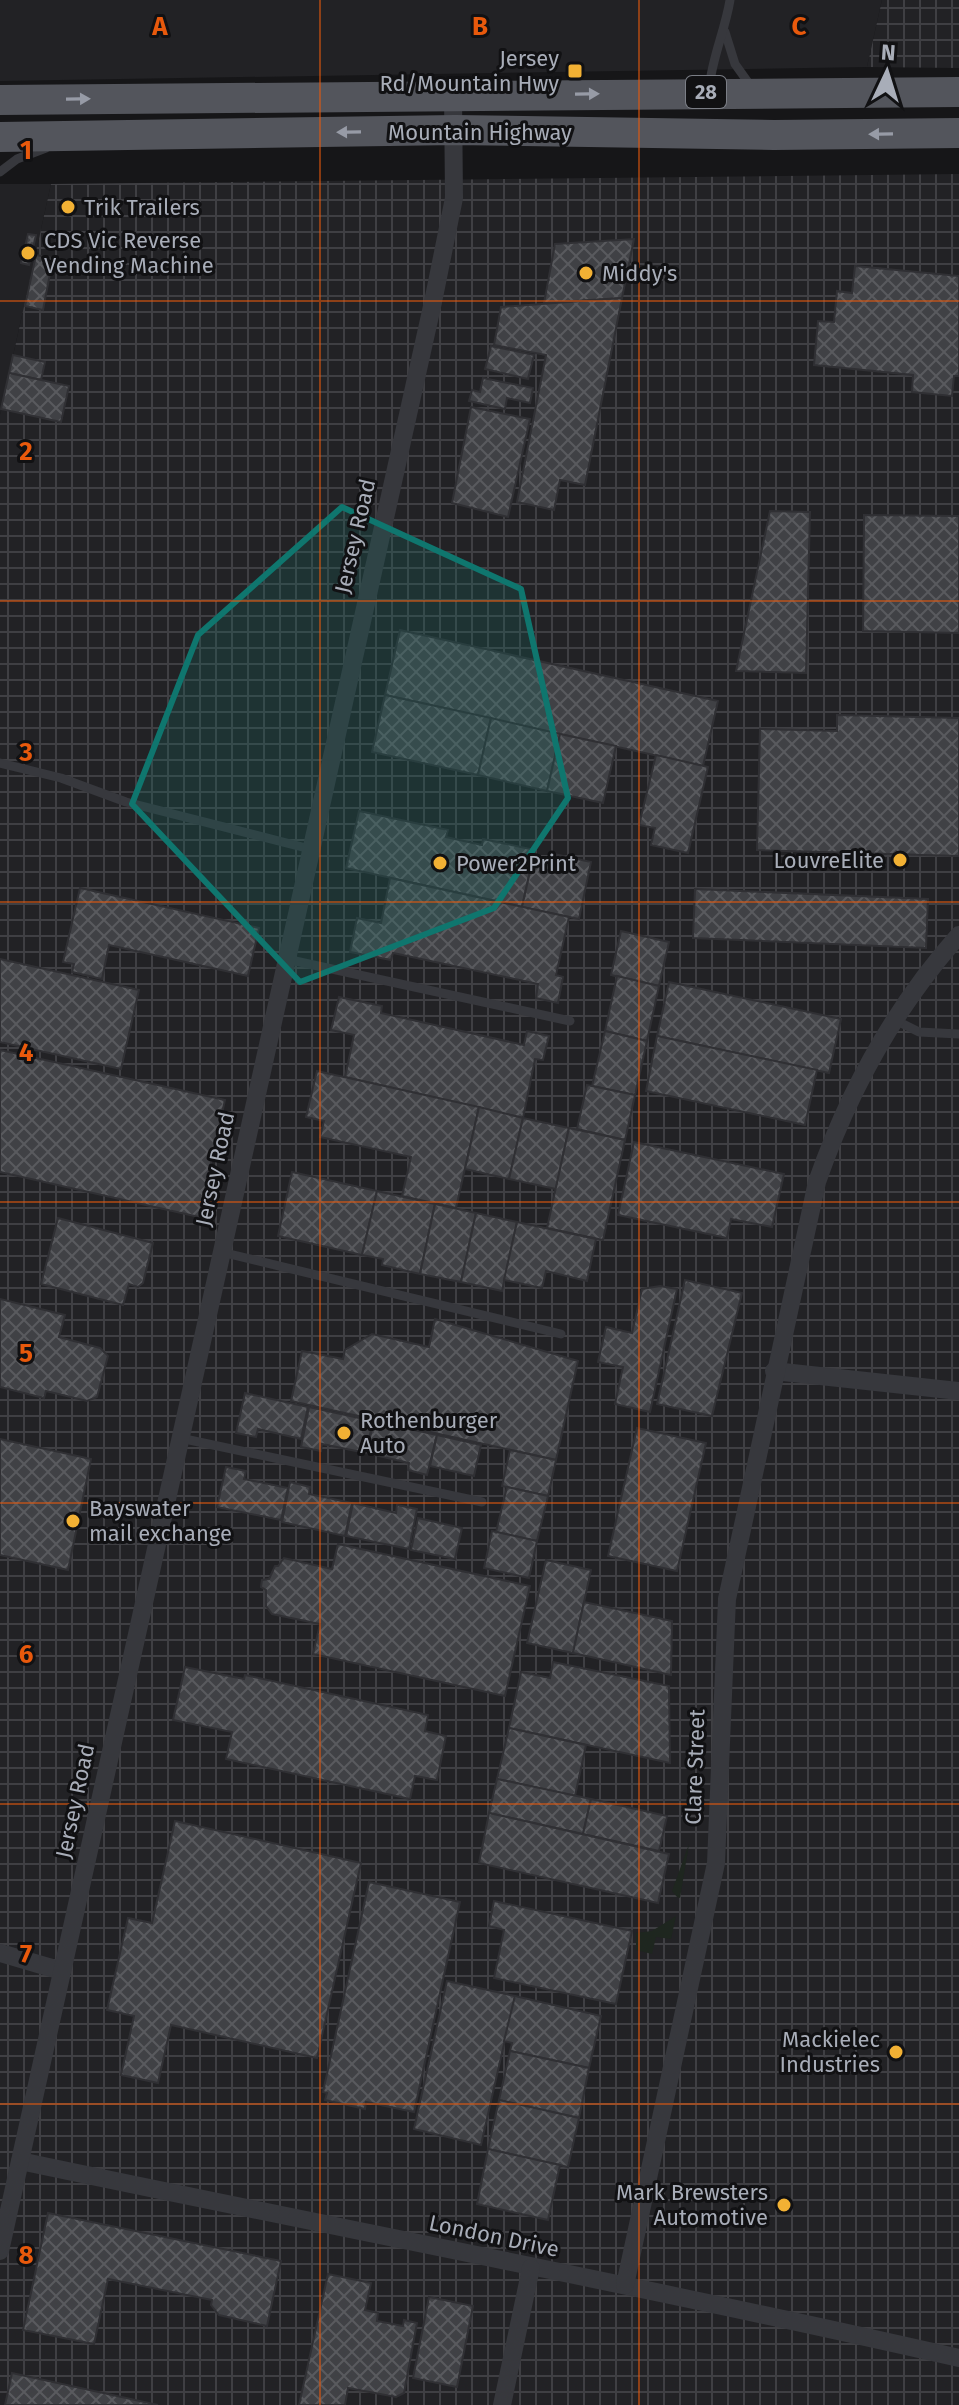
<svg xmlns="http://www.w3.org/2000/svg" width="959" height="2405" font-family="'Fira Sans',sans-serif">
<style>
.built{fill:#222225}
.industrial{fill:url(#industrial-grid)}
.green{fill:#1e261f}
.building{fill:url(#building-cross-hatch);stroke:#303034;stroke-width:2}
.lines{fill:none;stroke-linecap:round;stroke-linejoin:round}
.lane{stroke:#37383d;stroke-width:9}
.street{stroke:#37383d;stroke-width:18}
.primary{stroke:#53555c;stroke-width:30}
.oneway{fill:#979ba6}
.marked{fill:#0f766e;fill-opacity:0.2;stroke:#0f766e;stroke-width:6;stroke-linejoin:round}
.grid{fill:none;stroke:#e8590c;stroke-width:2;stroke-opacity:0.55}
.poi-dot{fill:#f2b134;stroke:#111113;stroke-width:3}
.labels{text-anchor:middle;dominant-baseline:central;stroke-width:6;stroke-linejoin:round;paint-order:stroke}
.shield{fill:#111113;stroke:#7b7e86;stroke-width:2}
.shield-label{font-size:20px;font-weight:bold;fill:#a8adb8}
.poi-label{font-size:22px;fill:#a8adb8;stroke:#111113;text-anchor:start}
.street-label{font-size:22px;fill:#a8adb8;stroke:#111113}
.grid-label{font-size:26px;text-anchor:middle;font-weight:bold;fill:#e8590c;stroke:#111113;stroke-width:6;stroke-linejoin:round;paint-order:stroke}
</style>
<defs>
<pattern id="industrial-grid" width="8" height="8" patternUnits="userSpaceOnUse" patternTransform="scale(2)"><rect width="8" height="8" fill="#222225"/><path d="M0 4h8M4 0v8" fill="none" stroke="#3f3f43"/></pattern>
<pattern id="building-cross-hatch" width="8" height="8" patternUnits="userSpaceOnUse" patternTransform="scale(2)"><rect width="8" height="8" fill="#404145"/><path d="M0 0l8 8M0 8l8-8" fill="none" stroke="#595a5e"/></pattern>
</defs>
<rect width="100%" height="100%" fill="#161618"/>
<g class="built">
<path d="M0,0H882L867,67L0,81Z"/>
<path d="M0,184H51L0,415Z"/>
</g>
<g class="industrial">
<path d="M882,0H959V68L867,67Z"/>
<path d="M959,174V2405H0V415L51,184Z"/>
</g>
<g class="green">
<path d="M689,1844L680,1898L677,1897L672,1891Z"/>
<path d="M676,1916L671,1939L656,1937L652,1954L636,1950V1933L652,1931Z"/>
</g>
<g class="building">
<path d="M28,234L36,235L29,265L21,263Z"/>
<path d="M634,239L622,298L544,303L555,244Z"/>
<path d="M36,255L53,258L43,310L25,306Z"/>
<path d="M855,266L959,276V376H954L952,396L912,392L913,375L814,365L818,321L834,322L837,291L852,293Z"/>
<path d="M622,298L585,485L560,480L554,510L517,502L546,355L494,345L501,307Z"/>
<path d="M491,346L534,355L528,379L485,369Z"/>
<path d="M13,355L45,362L41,380L9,373Z"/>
<path d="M9,373L69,386L61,422L1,409Z"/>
<path d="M483,378L533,388L530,403L507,398L505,409L469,401L472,390L480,392Z"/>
<path d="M471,407L530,419L508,517L452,503Z"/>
<path d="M770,511L810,512L806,673L736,671Z"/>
<path d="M864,515L959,516V633L863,631Z"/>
<path d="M400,630L718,701L703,766L385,695Z"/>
<path d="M385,695L491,718L478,775L372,752Z"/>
<path d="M837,715L959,718V856L757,850L760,729L837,731Z"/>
<path d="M491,718L560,734L547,791L478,775Z"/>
<path d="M560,734L616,746L603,803L547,791Z"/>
<path d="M656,755L708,767L688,853L651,845L655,828L639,825Z"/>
<path d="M359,811L448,830L446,837L482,845L483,839L535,850L522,907L346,868Z"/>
<path d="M554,854L591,862L579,919L522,907L533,858L552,862Z"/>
<path d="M390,878L569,917L556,975L563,977L558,1003L536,998L538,984L393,953L391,960L350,952L357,918L381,923Z"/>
<path d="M80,888L259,928L248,976L109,945L102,979L72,972L74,964L63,962Z"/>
<path d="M695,889L928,899L926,948L693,938Z"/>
<path d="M621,931L669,942L659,986L611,975Z"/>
<path d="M0,959L139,990L121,1069L0,1042Z"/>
<path d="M617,976L659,986L647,1041L605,1031Z"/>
<path d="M669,982L841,1019L829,1073L657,1036Z"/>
<path d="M339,997L382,1006L381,1013L524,1045L527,1031L549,1036L543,1060L535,1059L523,1118L345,1077L354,1035L331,1030Z"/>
<path d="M605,1031L647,1041L635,1095L592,1086Z"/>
<path d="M657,1036L817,1070L805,1125L646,1091Z"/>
<path d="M0,1050L225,1100L199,1217L0,1172Z"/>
<path d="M317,1071L479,1107L456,1208L402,1196L411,1157L320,1137L324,1121L306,1117Z"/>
<path d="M587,1085L635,1095L625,1140L577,1129Z"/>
<path d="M479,1107L523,1118L509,1179L465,1169Z"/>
<path d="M523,1118L569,1128L556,1189L509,1179Z"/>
<path d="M569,1128L625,1140L603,1240L547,1228Z"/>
<path d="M634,1142L784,1174L772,1227L731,1219L727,1238L618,1215Z"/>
<path d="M292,1172L377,1191L362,1255L278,1236Z"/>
<path d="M377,1191L435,1204L420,1274L382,1265L383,1259L362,1255Z"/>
<path d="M435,1204L476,1213L461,1282L420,1274Z"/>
<path d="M476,1213L517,1222L502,1291L461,1282Z"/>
<path d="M58,1218L153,1243L143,1283L138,1287L129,1284L123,1305L41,1284Z"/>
<path d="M517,1222L596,1239L587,1281L546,1271L542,1288L504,1280Z"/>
<path d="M685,1280L742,1293L712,1416L657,1404Z"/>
<path d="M660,1286L677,1289L650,1412L615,1404L623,1367L598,1362L606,1327L632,1333L642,1289Z"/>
<path d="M0,1299L65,1315L59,1337L100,1348L108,1356L97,1397L87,1401L46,1391L44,1398L0,1387Z"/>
<path d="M435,1319L578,1361L556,1460L291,1401L302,1351L343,1359L345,1350L372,1334L429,1347Z"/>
<path d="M245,1393L308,1407L301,1439L258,1429L256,1437L236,1433Z"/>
<path d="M309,1407L373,1421L366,1453L322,1444L321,1451L301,1447Z"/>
<path d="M374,1421L437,1435L427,1475L408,1470L409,1463L366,1453Z"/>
<path d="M637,1428L706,1443L677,1571L608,1556Z"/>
<path d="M437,1435L481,1445L474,1476L430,1466Z"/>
<path d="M0,1439L91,1459L68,1570L0,1555Z"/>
<path d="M510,1450L556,1460L548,1496L502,1486Z"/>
<path d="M226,1467L246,1471L244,1479L288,1488L281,1520L217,1507Z"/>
<path d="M290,1482L310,1487L309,1494L352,1503L345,1536L282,1522Z"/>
<path d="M507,1487L548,1496L537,1541L496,1532Z"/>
<path d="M353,1503L396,1513L397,1505L417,1509L409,1549L346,1536Z"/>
<path d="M418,1518L462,1528L455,1559L411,1550Z"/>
<path d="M492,1531L537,1541L529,1578L484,1568Z"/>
<path d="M338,1544L530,1586L505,1696L313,1654L320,1624L272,1614L266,1606V1590L261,1587L262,1580L269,1579L275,1566H278L284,1558L332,1569Z"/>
<path d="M546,1560L591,1570L573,1653L527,1643Z"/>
<path d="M584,1602L672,1621L671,1675L573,1653Z"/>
<path d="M553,1662L669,1686L670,1763L509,1728L521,1672L550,1678Z"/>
<path d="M185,1667L244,1679L245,1675L428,1715L425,1731L446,1736L437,1780L415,1776L410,1799L226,1759L232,1732L173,1720Z"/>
<path d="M509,1728L586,1745L575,1796L497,1779Z"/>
<path d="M497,1779L591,1799L583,1834L489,1813Z"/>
<path d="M591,1799L667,1816L659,1851L583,1834Z"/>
<path d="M489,1813L669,1854L658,1903L479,1863Z"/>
<path d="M175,1821L361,1863L317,2058L171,2025L158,2083L121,2075L134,2016L107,2010L128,1918L152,1923Z"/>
<path d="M369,1882L460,1902L414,2112L366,2102L365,2109L325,2100L327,2093L323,2092Z"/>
<path d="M494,1901L632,1931L616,2004L494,1978L504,1930L489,1926Z"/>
<path d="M447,1981L515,1996L481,2145L414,2129Z"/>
<path d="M515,1996L601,2016L589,2068L510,2051L512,2043L504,2041Z"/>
<path d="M510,2051L589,2068L579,2118L499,2100Z"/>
<path d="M499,2100L579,2118L568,2167L488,2149Z"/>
<path d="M488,2149L560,2165L548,2220L477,2204Z"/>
<path d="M48,2213L281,2261L267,2326L219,2315L211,2305L212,2300L108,2279L94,2344L23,2330Z"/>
<path d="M328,2274L371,2283L365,2310L378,2313L377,2321L403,2326L404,2320L417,2323L404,2393L396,2397L348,2388L345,2405H299Z"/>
<path d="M429,2297L473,2306L457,2387L413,2378Z"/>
<path d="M12,2373L158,2405H5Z"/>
</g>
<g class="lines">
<g class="lane">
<path d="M725,32L735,64L750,85"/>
<path d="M709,89C712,57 725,31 730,0"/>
<path d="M0,172L17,159L46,148"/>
<path d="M0,763L61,778L126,802L310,849"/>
<path d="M286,959L570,1021"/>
<path d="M893,1019L919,1032L959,1034"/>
<path d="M221,1252L561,1334"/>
<path d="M180,1438L482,1502"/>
</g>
<g class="street">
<path d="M774,1371L959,1391"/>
<path d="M0,1953L62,1971"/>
<path d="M20,2161C333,2227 647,2287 959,2358"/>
<path d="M0,2251L433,302L454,198L453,94"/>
<path d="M625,2285L716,1863L727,1599L817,1182C849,1090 894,1008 959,935"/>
<path d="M502,2405L531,2268"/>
</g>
<g class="primary">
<path d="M0,100L959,92"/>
<path d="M0,137L455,130L774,135L959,133"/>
</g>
</g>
<defs><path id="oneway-solid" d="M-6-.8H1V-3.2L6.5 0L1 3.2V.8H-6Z" transform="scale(2)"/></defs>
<g class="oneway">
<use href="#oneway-solid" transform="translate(587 94) rotate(-1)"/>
<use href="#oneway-solid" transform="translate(78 99) rotate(-1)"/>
<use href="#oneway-solid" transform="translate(349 132) rotate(179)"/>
<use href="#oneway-solid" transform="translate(881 134) rotate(179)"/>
</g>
<path class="marked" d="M342,507L521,589L568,798L494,908L300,982L132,804L198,635Z"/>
<path class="grid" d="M320,0V2405M639,0V2405M0,301H959M0,601H959M0,902H959M0,1202H959M0,1503H959M0,1804H959M0,2104H959"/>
<g class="poi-dot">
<rect x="567" y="63" width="16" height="16" rx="4"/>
<circle cx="68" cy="207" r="8"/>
<circle cx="28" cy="253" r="8"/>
<circle cx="586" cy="273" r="8"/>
<circle cx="900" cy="860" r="8"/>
<circle cx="440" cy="863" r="8"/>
<circle cx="344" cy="1433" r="8"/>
<circle cx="73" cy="1521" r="8"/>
<circle cx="896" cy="2052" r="8"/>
<circle cx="784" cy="2205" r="8"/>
</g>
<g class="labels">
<rect class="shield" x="686" y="76" width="40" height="32" rx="6"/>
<g class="shield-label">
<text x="706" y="92">28</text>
</g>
<g class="poi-label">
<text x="559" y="58" text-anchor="end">Jersey<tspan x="559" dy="25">Rd/Mountain Hwy</tspan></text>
<text x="84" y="207">Trik Trailers</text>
<text x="44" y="240">CDS Vic Reverse<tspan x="44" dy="25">Vending Machine</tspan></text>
<text x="602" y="273">Middy's</text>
<text x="884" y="860" text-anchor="end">LouvreElite</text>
<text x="456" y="863">Power2Print</text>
<text x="360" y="1420">Rothenburger<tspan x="360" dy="25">Auto</tspan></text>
<text x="89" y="1508">Bayswater<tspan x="89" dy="25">mail exchange</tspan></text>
<text x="880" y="2039" text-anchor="end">Mackielec<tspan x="880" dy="25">Industries</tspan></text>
<text x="768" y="2192" text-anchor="end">Mark Brewsters<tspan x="768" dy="25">Automotive</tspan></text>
</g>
<g class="street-label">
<text x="480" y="132">Mountain Highway</text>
<text transform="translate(355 536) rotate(-77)">Jersey Road</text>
<text transform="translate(215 1169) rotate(-78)">Jersey Road</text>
<text transform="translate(695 1767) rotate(-88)">Clare Street</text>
<text transform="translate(75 1801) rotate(-78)">Jersey Road</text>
<text transform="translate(494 2236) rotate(12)">London Drive</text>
</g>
</g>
<g class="grid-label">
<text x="160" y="35">A</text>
<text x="480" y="35">B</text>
<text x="799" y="35">C</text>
<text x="26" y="159">1</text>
<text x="26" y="460">2</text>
<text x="26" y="761">3</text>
<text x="26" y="1061">4</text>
<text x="26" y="1362">5</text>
<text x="26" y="1663">6</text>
<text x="26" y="1963">7</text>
<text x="26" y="2264">8</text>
</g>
<g transform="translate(887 72) rotate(4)" stroke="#111113" stroke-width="6" paint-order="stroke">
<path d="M0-6L14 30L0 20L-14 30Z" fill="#a8adb8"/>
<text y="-12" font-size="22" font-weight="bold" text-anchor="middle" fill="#a8adb8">N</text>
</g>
</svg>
